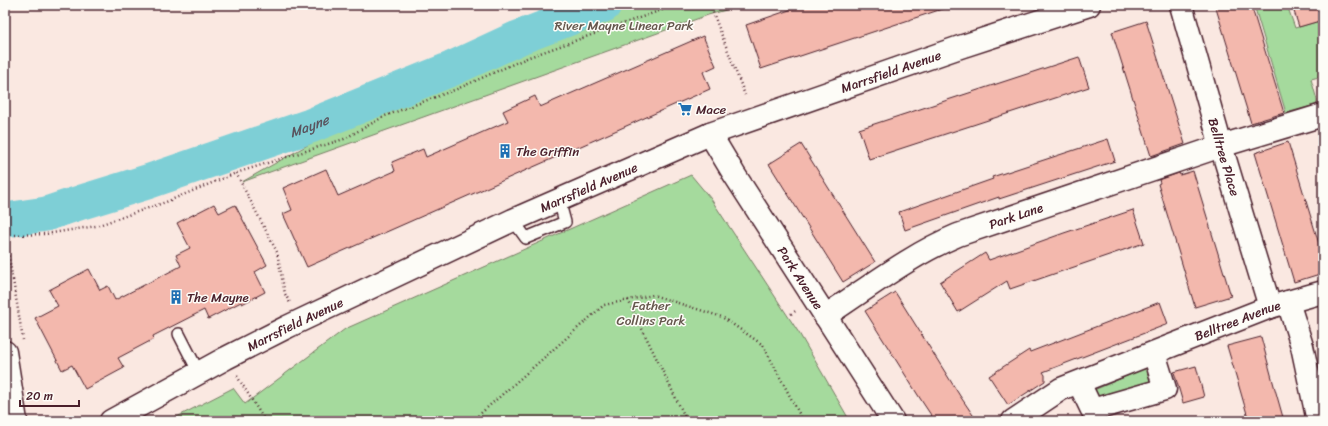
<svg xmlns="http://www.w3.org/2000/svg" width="1328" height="426" font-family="Sriracha,sans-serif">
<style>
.green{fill:#a5da9d;stroke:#787c64}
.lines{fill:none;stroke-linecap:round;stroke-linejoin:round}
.river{stroke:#7ecfd6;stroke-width:35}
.building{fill:#f3b8ad;stroke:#4a1f2b}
.lane-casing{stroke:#4a1f2b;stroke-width:14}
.street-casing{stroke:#4a1f2b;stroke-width:25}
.secondary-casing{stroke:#4a1f2b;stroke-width:25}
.path{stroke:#4a1f2b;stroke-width:2.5;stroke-dasharray:1 3;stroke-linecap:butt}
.lane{stroke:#fdfcf7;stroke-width:11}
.street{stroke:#fdfcf7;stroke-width:22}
.secondary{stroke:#fdfcf7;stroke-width:22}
.path-bridge{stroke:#4a1f2b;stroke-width:2.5;stroke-dasharray:1 3;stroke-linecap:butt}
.labels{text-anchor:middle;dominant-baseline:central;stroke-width:3;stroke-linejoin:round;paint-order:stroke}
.park-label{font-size:13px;fill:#65574d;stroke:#fdfcf7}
.street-label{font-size:13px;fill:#4a1f2b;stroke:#fdfcf7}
.poi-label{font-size:13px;fill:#4a1f2b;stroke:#fdfcf7;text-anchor:start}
.water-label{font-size:14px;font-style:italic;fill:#5a545e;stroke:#fdfcf7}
</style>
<rect width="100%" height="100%" fill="#fae8e1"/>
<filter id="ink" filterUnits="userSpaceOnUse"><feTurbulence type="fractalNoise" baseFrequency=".025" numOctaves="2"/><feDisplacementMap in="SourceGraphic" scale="8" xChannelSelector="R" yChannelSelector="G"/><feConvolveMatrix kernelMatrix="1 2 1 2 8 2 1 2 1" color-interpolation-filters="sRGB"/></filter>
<g filter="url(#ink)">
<g class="green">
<path d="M621,5H744L708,15L242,182L329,133Z"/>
<path d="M1254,5H1287L1295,28L1323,20V76L1311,79L1317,100V103L1315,105L1286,113Z"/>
<path d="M691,175L711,199L799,333L850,421H169L233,388L245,404L345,329Z"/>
<path d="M1143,369L1148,371L1153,382L1097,398L1094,390Z"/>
</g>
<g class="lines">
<path class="river" id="s1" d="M5,220L46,214L82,202L147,182L310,126L451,69L518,38L604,5"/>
</g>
<g class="building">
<path d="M804,5H944L945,8L761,69L746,25Z"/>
<path d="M1215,5H1251L1284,113L1251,123Z"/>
<path d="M1292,5H1323V20L1299,27Z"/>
<path d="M1146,21L1185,144L1151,156L1112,32Z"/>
<path d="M703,36L716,66L703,72L710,89L307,267L283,214L292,210L283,188L326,169L338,196L395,171L392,162L423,149L426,157L508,121L503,111L535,96L540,107Z"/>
<path d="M1079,57L1089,87L869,159L859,129Z"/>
<path d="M1108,139L1115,161L999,199V197L905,230L899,212L993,179L992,177Z"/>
<path d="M1288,142L1323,257V273L1294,282L1255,153Z"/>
<path d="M801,144L875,262L843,282L769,164Z"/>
<path d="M1193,171L1231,296L1195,307L1158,184L1160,183L1159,180L1179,173L1180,175Z"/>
<path d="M214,204L219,213L235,205L267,265L255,272L265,292L242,304L241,302L208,319L204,310L153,336L154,339L118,358L124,368L85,389L72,365L62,370L35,318L58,306L49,290L89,269L100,290L108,286L115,300L181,266L176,255L190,248L177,223Z"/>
<path d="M1133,210L1144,243L1010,289L1007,281L958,312L940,282L985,253L989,260L1064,233Z"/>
<path d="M895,292L960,396L977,421H935L923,403L865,311Z"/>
<path d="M1160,302L1168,324L1043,372L1045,375V381L1008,405L989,376L1029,350L1030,352Z"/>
<path d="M1261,337L1273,382L1284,421H1249L1236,376L1227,346Z"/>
<path d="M1196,366L1204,397L1183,403L1174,372Z"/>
</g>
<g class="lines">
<defs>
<g id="lane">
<path d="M513,220L526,238L565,222L559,200"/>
<path d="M179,334L199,373"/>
</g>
<g id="street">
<path id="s2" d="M1181,5L1221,146L1270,307"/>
<path id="s3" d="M710,134L734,174L893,421"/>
<path d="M1288,302L1302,346L1318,421"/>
<path id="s4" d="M825,316C868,288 910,255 958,235L1221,146L1323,115"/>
<path d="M1079,383L1092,410L1165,389L1154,353"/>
<path id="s5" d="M111,421L226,358L287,327L513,220L710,134L960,47L1089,5"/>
<path id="s6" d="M1013,421L1061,389L1270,307L1323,292"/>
</g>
<path id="secondary" d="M5,352L16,421"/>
</defs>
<use href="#lane" class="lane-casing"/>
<use href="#street" class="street-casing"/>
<use href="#secondary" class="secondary-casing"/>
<g class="path">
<path d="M710,5L745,95"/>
<path d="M236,173L277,252L285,294L290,303"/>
<path d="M15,235L46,234L96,226L166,202L236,173L344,139L385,116L457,89L529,57L676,5"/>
<path d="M13,280L23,340"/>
<path d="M628,300L687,421"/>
<path d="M791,314L797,310"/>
<path d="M237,376L265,421"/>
<path d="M472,421L604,305L653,295L722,317L763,345L803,421"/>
</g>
<use href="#lane" class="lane"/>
<use href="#street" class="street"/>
<use href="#secondary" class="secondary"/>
<path class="path-bridge" d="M5,236L13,280"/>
</g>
</g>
<defs>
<symbol id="supermarket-bare" viewBox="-9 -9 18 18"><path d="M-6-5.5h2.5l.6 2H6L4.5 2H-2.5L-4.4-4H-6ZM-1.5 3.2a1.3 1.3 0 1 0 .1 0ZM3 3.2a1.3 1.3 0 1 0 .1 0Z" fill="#1f6fb2" stroke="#fdfcf7" stroke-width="2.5" paint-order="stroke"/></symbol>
<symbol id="building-bare" viewBox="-9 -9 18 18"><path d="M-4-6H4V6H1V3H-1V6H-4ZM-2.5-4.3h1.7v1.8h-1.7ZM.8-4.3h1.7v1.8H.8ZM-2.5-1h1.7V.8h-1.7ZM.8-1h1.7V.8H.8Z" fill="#1f6fb2" stroke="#fdfcf7" stroke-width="2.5" paint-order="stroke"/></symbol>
</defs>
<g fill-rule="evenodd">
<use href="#supermarket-bare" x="675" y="99" width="20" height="20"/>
<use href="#building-bare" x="495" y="141" width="20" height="20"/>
<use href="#building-bare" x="166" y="287" width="20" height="20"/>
</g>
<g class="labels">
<g class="park-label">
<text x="624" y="25">River Mayne Linear Park</text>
<text x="651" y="305">Father<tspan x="651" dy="15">Collins Park</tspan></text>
</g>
<g class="street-label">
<text stroke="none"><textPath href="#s5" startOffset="856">Marrsfield Avenue</textPath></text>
<text stroke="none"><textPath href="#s2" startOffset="158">Belltree Place</textPath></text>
<text stroke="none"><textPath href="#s5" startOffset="532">Marrsfield Avenue</textPath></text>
<text stroke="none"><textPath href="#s4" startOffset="217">Park Lane</textPath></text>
<text stroke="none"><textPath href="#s3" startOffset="170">Park Avenue</textPath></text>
<text stroke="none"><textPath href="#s6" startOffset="247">Belltree Avenue</textPath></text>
<text stroke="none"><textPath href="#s5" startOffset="208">Marrsfield Avenue</textPath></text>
</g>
<g class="poi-label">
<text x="696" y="109">Mace</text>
<text x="516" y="151">The Griffin</text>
<text x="187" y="297">The Mayne</text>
</g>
<g class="water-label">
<text stroke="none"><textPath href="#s1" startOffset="319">Mayne</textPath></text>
</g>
</g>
<rect width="1328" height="426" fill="none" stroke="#fdfcf7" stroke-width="20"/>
<rect x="10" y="10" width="1308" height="406" fill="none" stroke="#4a1f2b" stroke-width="1.5" filter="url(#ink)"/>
<path d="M20 400v6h59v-6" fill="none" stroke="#4a1f2b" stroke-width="2"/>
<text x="26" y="400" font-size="12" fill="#4a1f2b" stroke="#fdfcf7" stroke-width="3" paint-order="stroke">20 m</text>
</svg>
